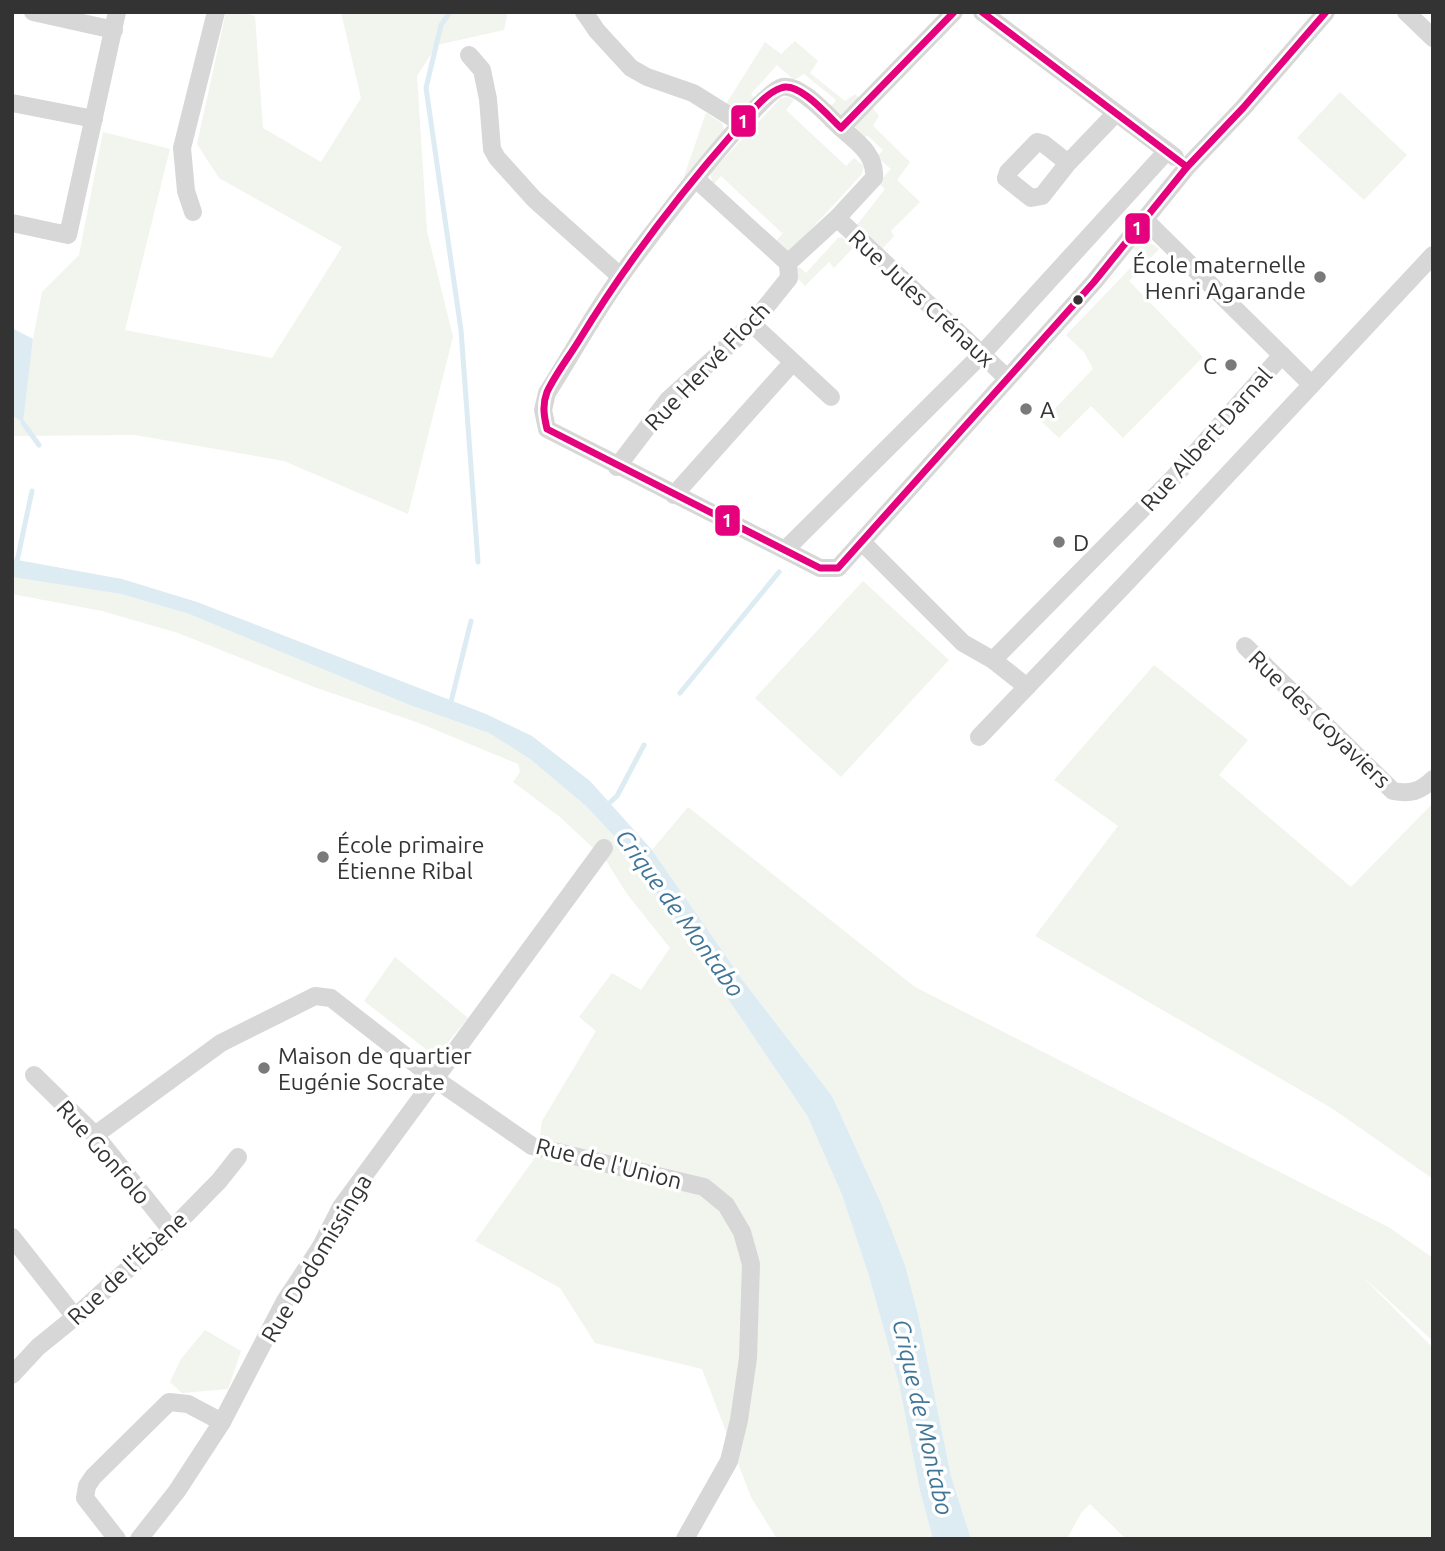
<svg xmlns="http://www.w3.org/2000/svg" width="1445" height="1551" font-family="Ubuntu,sans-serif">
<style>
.green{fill:#f1f5ed}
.water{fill:#ddebf3}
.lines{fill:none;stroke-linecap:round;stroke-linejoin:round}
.stream{stroke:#ddebf3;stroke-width:5}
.minor{stroke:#d7d7d7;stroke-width:18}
.bus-1-casing{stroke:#fff;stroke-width:12}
.bus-1{stroke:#e5007d;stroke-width:7}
.poi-dot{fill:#7a7a7a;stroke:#fff;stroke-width:2.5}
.bus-dot{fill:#333;stroke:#fff;stroke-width:2.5}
.labels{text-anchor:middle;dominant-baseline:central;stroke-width:7;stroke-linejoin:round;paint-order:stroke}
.poi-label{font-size:23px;fill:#333;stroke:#fff;text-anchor:start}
.street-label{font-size:23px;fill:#333;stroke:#fff}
.water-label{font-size:24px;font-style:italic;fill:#3f7597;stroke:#fff}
.line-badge{stroke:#fff;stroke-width:2.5}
.badge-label{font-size:19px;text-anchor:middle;font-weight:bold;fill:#fff}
</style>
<rect width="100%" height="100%" fill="#fff"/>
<g class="green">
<path d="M226,12H240L255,16L263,128L321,162L361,98L341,12H508L504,30L437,45L417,76L427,231L453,337L408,514L284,461L135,435L12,436V415L23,422L33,339L42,292L79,255L103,132L170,149L125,330L272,358L342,247L219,178L197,144Z"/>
<path d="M795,41L818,61L810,73L845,101L855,94L860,99L841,116L835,115L828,110L836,100L804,74L794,80L777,65L751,94L757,102L741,109L726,104L765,42L781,54Z"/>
<path d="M1340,92L1407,155L1364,200L1297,138Z"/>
<path d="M788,97L794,100L786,110L846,166L854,158L864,166L862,174L790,252L783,251L774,243L784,232L782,233L721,176L713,185L710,173L781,98Z"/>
<path d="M871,106L879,116L873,126L910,162L897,180L920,202L891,231L894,236L882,249L857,225L885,189L878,183L891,169L877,157L883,150L867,135L861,142L852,125Z"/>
<path d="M706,113L722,123L725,132L682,182Z"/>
<path d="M842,237L853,248L834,268L829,262L805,286L797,278L796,269L799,267L806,273L838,238Z"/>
<path d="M1140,241L1154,245L1159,249L1129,281L1203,357L1123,438L1091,406L1059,438L1042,422L1093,369L1084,352L1066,335L1142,256L1132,248Z"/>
<path d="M12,577L121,594L189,614L407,704L489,733L530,759L586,806L628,851L808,1117L842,1195L869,1276L899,1384L920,1491L933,1539H777L751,1497L702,1369L595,1343L560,1288L475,1241L537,1155L542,1121L596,1031L579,1017L612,973L641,990L670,948L627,894L605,859L560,817L513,782L520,772L518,764L419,723L314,687L178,633L102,611L12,594Z"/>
<path d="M863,581L949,660L841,777L755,698Z"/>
<path d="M1154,665L1248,740L1219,775L1351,887L1433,803V1179L1333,1109L1035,936L1118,826L1054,780Z"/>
<path d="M688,807L915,987L1390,1228L1433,1258V1341L1361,1275L1433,1348V1539H1126L1090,1504L1081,1513L1067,1539H971L951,1476L918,1314L905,1265L881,1203L832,1096L744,982L652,850Z"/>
<path d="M395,957L468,1018L436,1057L364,1001Z"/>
<path d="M205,1330L241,1351L228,1389L182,1393L170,1382L181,1359Z"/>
</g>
<g class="water">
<path d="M12,328L33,339L23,423L12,415Z"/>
<path d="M12,559L122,579L197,602L486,714L532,736L590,781L652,850L744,982L832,1096L881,1203L905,1265L918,1314L951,1476L971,1539H933L920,1491L899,1384L869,1276L842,1195L808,1117L628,851L586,806L530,759L489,733L407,704L189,614L121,594L12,577Z"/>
</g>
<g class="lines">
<g class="stream">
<path d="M450,12L441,25L426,88L461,330L478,562"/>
<path d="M23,423L39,445"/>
<path d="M16,566L32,491"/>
<path d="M680,693L779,572"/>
<path d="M450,706L471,621"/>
<path d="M605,807L617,796L644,745"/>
</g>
<g class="minor">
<path d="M33,12L114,30"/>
<path d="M584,12L597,31L631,68L647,77L693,93L741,123"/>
<path d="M954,12L841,128C828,116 800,83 782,87C759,91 640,248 621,276C594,313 572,354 547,393L543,410L547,429L820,568H838L1094,282L1187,167L1243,108L1326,12"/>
<path d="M982,12L1175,157"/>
<path d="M1406,12L1433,38"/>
<path d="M469,55L482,70L488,99L492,149L497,158L534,199L620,276"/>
<path d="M12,103L94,119"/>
<path d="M1068,163L1044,144L1037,142L1008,172L1006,178L1031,198L1042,196L1068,163L1116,113"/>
<path d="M696,179L788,263L837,218L874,178C876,154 857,142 841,128"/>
<path d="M193,212L186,191L182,148L216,12"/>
<path d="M837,218L1007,378"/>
<path d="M1144,219L1311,384"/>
<path d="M12,223L68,235L117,12"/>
<path d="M752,324L831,397"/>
<path d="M617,467L668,400L752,324L789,278L788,263"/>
<path d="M674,495L792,363"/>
<path d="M862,542L963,643L993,660L1027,687"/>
<path d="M786,549L982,354L1167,151"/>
<path d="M1245,646L1393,791C1410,794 1420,792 1433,779"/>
<path d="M993,660L1174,477L1282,355"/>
<path d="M979,737L1129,580L1433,255"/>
<path d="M34,1075L95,1135L171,1230"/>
<path d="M95,1135L221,1043L315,996L331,998L435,1079L532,1146L704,1187L726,1205L742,1232L751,1264L748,1358L739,1420L729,1461L685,1539"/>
<path d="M12,1237L75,1317"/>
<path d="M12,1375L38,1347L75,1317L171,1230L219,1181L238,1157"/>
<path d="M117,1539L85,1498L87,1486L93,1477L169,1402L188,1404L222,1422"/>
<path d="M139,1539L177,1491L222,1422L285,1301L320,1248L341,1207L604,848"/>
</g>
<defs>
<g id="bus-1">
<path d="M954,12L841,128C829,117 799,81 781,88C763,94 747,118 734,132C677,197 623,268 578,342C568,358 555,375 547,392C542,405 544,416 547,429L820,568H838L1094,282L1187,167L1243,108L1326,12"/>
<path d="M982,12L1187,167"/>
</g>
</defs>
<use href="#bus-1" class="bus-1-casing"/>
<use href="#bus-1" class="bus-1"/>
</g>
<g class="poi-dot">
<circle cx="1320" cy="277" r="7"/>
<circle cx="1231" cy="365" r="7"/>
<circle cx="1026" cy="409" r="7"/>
<circle cx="1059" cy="542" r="7"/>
<circle cx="323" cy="857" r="7"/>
<circle cx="264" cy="1068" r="7"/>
</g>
<circle class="bus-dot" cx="1078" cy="300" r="6"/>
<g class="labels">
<g class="poi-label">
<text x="1306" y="264" text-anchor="end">École maternelle<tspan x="1306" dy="26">Henri Agarande</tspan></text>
<text x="1217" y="365" text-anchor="end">C</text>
<text x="1040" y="409">A</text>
<text x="1073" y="542">D</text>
<text x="337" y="844">École primaire<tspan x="337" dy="26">Étienne Ribal</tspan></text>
<text x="278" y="1055">Maison de quartier<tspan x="278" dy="26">Eugénie Socrate</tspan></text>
</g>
<g class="street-label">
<text transform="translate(922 298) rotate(43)">Rue Jules Crénaux</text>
<text transform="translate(707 366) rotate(-46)">Rue Hervé Floch</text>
<text transform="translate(1206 439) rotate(-48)">Rue Albert Darnal</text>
<text transform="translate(1320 719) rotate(44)">Rue des Goyaviers</text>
<text transform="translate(104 1152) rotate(49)">Rue Gonfolo</text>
<text transform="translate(609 1163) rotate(14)">Rue de l'Union</text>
<text transform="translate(316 1258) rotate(-59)">Rue Dodomissinga</text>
<text transform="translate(127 1268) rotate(-43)">Rue de l'Ébène</text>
</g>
<g class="water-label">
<text transform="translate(680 913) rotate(54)">Crique de Montabo</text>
<text transform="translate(923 1417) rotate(77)">Crique de Montabo</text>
</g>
</g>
<g class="line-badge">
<rect x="730" y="104" width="27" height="34" rx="7" fill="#e5007d"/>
<rect x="1124" y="212" width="27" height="33" rx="7" fill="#e5007d"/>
<rect x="714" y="504" width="27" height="33" rx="7" fill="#e5007d"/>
</g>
<g class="badge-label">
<text x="743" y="128">1</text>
<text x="1137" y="235">1</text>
<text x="727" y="527">1</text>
</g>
<rect width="1445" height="1551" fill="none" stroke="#333333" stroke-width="28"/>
</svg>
